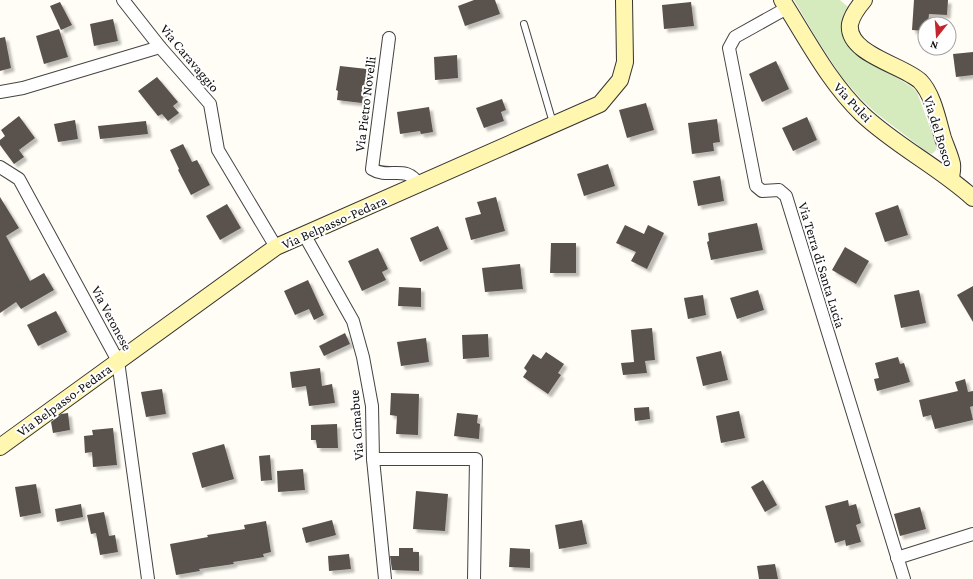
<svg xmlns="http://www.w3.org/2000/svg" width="973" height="579" font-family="'Crimson Pro',serif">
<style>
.green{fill:#d5ebbd}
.building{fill:#5a524d;filter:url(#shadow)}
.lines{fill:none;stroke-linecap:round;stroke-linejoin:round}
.lane-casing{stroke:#444;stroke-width:8}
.street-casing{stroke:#444;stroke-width:14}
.secondary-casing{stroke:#333;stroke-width:18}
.lane{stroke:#fff;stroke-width:6}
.street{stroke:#fff;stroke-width:12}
.secondary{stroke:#fff6b0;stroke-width:16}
.labels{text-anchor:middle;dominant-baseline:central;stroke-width:4;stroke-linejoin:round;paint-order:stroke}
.street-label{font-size:14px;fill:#111;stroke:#fff}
</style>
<defs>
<filter id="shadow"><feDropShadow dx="3.5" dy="3.5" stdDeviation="1" flood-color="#0004"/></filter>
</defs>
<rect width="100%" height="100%" fill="#fffdf5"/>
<path class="green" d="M794,0H840L848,7C841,27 839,39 856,53L912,87L917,92L937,147L936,150L932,154L927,152L876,113L860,98L842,77L818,41Z"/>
<g class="building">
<path d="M474,0H495L500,14L465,26L458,6Z"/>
<path d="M914,0H948L947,15L929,14L928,24H925V31L912,30Z"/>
<path d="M60,2L72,25L61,30L50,6Z"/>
<path d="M691,2L694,26L664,29L662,5Z"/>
<path d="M113,19L118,41L94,46L90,24Z"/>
<path d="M59,29L68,57L44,64L36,36Z"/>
<path d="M5,37L11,68L0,71V38Z"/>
<path d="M973,52V75L956,77L953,54Z"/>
<path d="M457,55L458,78L435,80L434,57Z"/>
<path d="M776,61L789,89L762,102L749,74Z"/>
<path d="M340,66L367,69L362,103L337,100L338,91L336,90Z"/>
<path d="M157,77L178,102L173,106L179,113L168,121L162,114L158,116L138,91Z"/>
<path d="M502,99L506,110L501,112L504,121L484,128L476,108Z"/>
<path d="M646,103L654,130L627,138L619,110Z"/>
<path d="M429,107L433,132L421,134L420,131L400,134L397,112Z"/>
<path d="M19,116L35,138L19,150L24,157L14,164L0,145V140L5,136L1,130Z"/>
<path d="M807,117L817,140L793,151L782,128Z"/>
<path d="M717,119L720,142L713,143L714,151L692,154L688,123Z"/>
<path d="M75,120L78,139L58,142L54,124Z"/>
<path d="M146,121L148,134L100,139L98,126Z"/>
<path d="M183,144L192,162L197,160L210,185L191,195L178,170L179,169L170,150Z"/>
<path d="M608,164L615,186L584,196L577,174Z"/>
<path d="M720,176L724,201L698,206L693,181Z"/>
<path d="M0,197L19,228L6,236L30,281L44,273L54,290L21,309L16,302L0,313Z"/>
<path d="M496,197L505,231L471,240L465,218L481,214L477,202Z"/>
<path d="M227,204L241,228L220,240L206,216Z"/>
<path d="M898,205L908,235L885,242L875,213Z"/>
<path d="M757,223L763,250L711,260L707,242L709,241L708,233Z"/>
<path d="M625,225L644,234L648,225L664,233L647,269L631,261L636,252L616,243Z"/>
<path d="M438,226L448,249L420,262L410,238Z"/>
<path d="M551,243H576V273H550Z"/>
<path d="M845,247L869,261L856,284L832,270Z"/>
<path d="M378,248L388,269L382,272L386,280L362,291L348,261Z"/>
<path d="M520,264L523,289L485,292L482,268Z"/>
<path d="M308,280L324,315L314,320L309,309L295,315L284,291Z"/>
<path d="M973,286V322L957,295Z"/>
<path d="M399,287L421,288V307L398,306Z"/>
<path d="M758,290L764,310L737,319L730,298Z"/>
<path d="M919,290L926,323L901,328L894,295Z"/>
<path d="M703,295L706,315L688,319L684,298Z"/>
<path d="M56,311L67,332L38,346L27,325Z"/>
<path d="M652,328L655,360L645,361L647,373L623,375L621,363L634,362L631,330Z"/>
<path d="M345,333L350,344L324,356L319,346Z"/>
<path d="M488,334L489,357L463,359L462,335Z"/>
<path d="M426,338L429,362L401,366L397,342Z"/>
<path d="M721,351L728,380L703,386L696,357Z"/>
<path d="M546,352L564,364L558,373L561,375L548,394L523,377L527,371L524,368L533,354L541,359Z"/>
<path d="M898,357L900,364L904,363L910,382L877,391L874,379L879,378L875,363Z"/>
<path d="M320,368L322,386L332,384L335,403L309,406L306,386L292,388L290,372Z"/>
<path d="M965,379L968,392L973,391V406L970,407L973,420L935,429L931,415L923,417L919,400L958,391L955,382Z"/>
<path d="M162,389L166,414L146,417L141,392Z"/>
<path d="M391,393L419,394L418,435L396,434L397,416L390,415Z"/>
<path d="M649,407L650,419L635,421L634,408Z"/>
<path d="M739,411L745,438L721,443L716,416Z"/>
<path d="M68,413L70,430L53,433L51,422L61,414Z"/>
<path d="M457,413L478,415L477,423L480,424L479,439L454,436Z"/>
<path d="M337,424L338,448H317L316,440H311V425Z"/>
<path d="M113,428L117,465L93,467L92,452L85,453L84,436L93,435L92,430Z"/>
<path d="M224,444L234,479L202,488L192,453Z"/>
<path d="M270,455L272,480L261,481L259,456Z"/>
<path d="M303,469L305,490L278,492L277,471Z"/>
<path d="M763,480L777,505L765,512L751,487Z"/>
<path d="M36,484L41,513L20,517L15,487Z"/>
<path d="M416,491L448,494L445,531L413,529Z"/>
<path d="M848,500L849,506L856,504L861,523L856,525L861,542L846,546L845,540L835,543L825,506Z"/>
<path d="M81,504L83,517L57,522L55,509Z"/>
<path d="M920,507L926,529L900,536L894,514Z"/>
<path d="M104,512L109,536L115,535L118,552L100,555L96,533L91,534L87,515Z"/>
<path d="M332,520L336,535L306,543L302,528Z"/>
<path d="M582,520L587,544L559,549L555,525Z"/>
<path d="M266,521L271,552L263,554L264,557L233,562L234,564L199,569L200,571L176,575L170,544L208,537L207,535L245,529L244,525Z"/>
<path d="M399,548H413V552H419V571L392,570L390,556H399Z"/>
<path d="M510,548L530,549V568L509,567Z"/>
<path d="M349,554L351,569L329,571L328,556Z"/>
<path d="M775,564L778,579H759L757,566Z"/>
</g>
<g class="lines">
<defs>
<path id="lane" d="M524,24L553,123"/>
<g id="street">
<path d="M123,0L160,47L210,104L218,150L276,247"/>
<path d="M787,8L735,37L729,48L756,186L762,191L779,190L786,196L904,579"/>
<path d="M389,38L372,169C389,180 406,163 419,185"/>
<path d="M0,92L23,88L160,47"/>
<path d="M0,167L19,179L118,361L148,579"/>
<path d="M305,236L353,321L363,357L372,406L373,459L385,579"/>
<path d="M373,459H476L474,579"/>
<path d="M897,558L973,534"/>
</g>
<g id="secondary">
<path d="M782,0C807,39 828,81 862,114C896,146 939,167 973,198"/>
<path d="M864,0C858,7 852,15 850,24C846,54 903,65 920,81C933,94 938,121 943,138C946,147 950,155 952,164C953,169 951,175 951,179"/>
<path d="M0,447L276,247L600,104L620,80L625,62L624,0"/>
</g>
</defs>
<use href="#lane" class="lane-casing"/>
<use href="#street" class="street-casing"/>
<use href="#secondary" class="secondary-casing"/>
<use href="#lane" class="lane"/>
<use href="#street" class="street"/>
<use href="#secondary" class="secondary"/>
</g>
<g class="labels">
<g class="street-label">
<text transform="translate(190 58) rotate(50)">Via Caravaggio</text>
<text transform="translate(853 102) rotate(47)">Via Pulei</text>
<text transform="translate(365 104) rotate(-83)">Via Pietro Novelli</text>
<text transform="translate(939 131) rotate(73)">Via del Bosco</text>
<text transform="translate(334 222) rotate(-24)">Via Belpasso-Pedara</text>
<text transform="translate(822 265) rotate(73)">Via Terra di Santa Lucia</text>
<text transform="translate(112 318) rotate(62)">Via Veronese</text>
<text transform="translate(64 400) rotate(-36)">Via Belpasso-Pedara</text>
<text transform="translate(356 425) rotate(-94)">Via Cimabue</text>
</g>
</g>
<g transform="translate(937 36) rotate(197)"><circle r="19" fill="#ffffff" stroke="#a0a0a0"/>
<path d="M0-3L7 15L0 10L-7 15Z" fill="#c4262e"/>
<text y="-6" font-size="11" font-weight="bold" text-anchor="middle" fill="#111111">N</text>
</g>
</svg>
